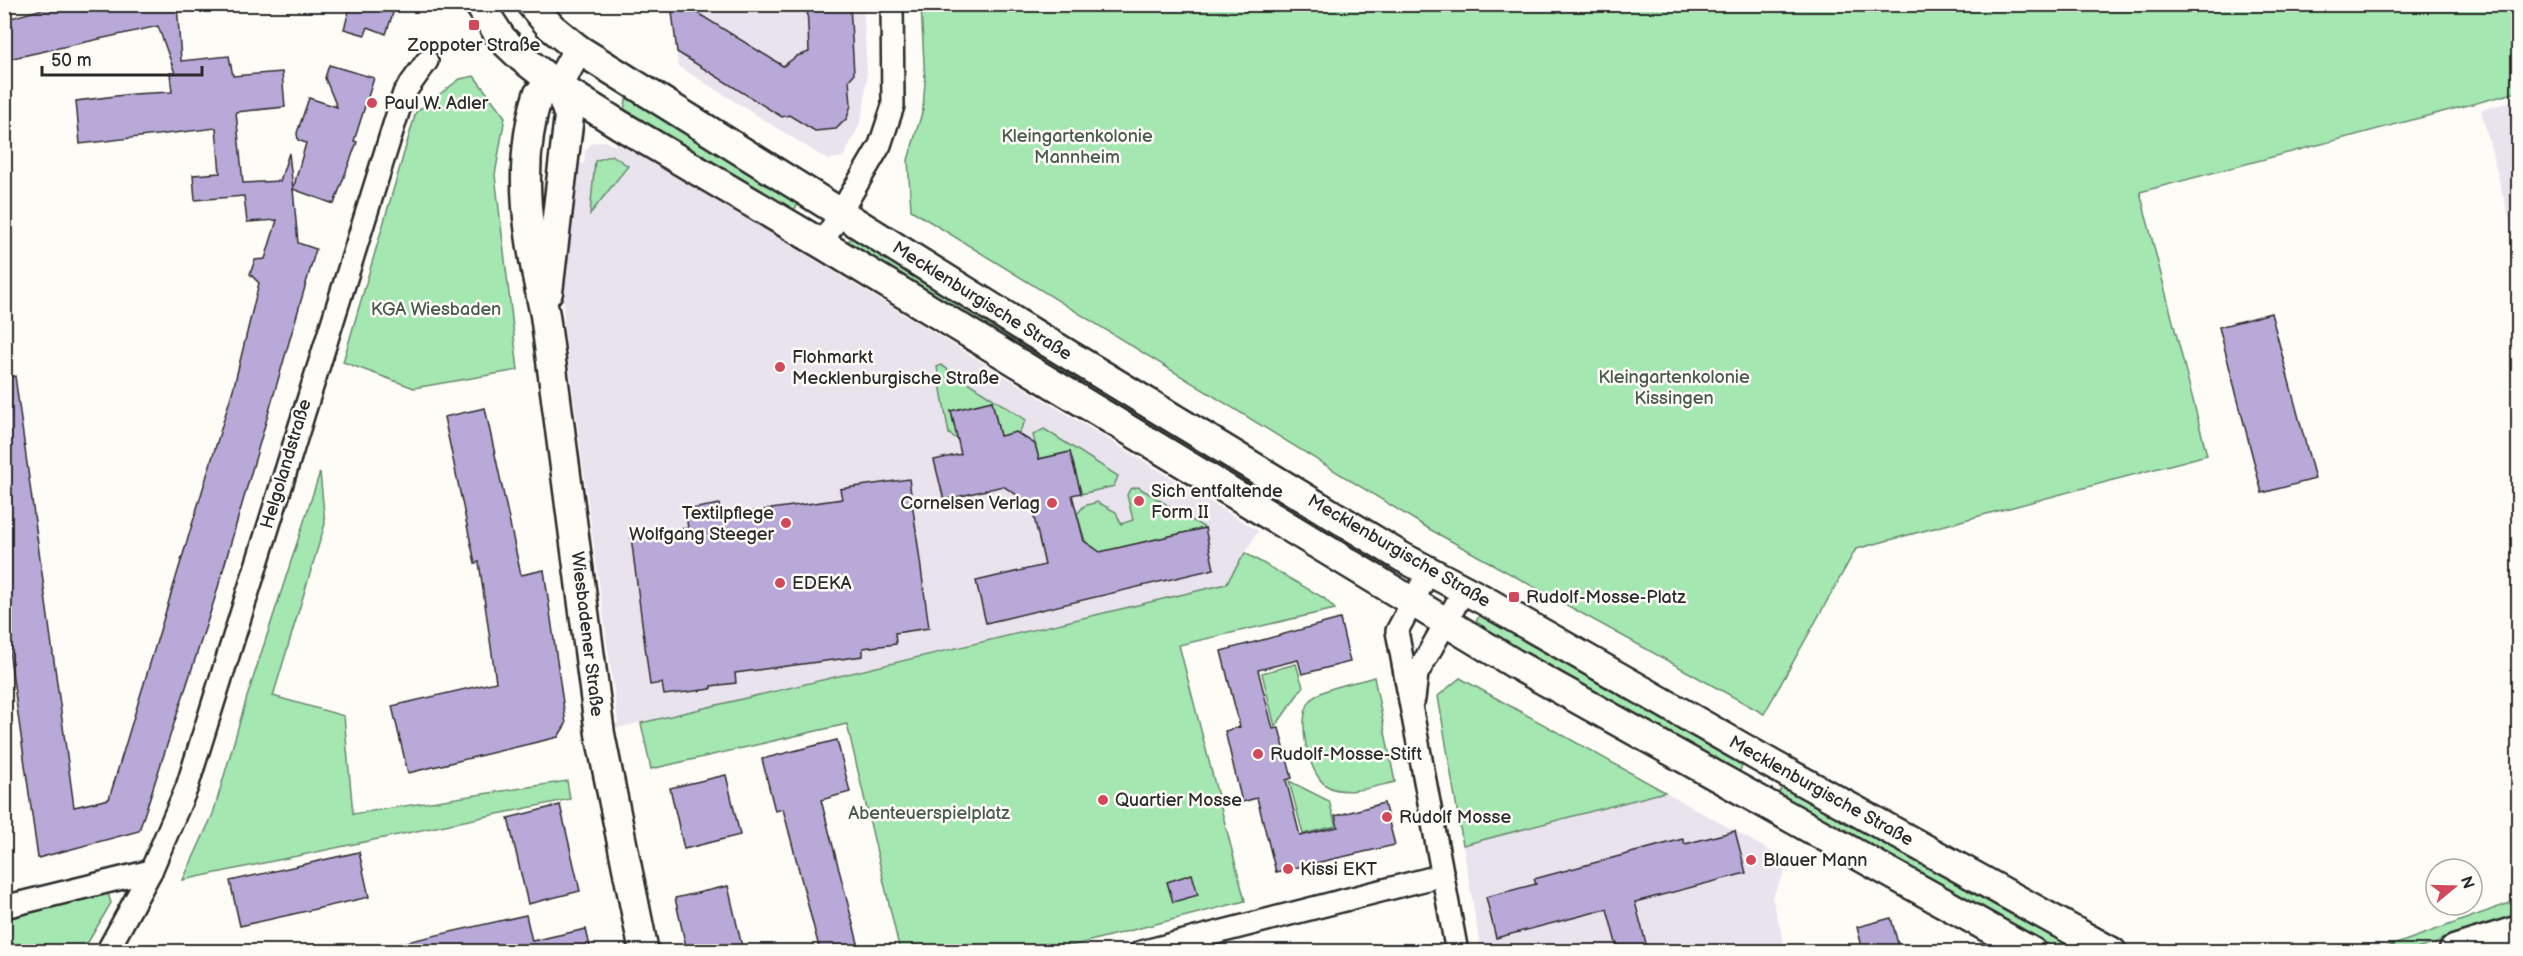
<svg xmlns="http://www.w3.org/2000/svg" width="2523" height="956" font-family="'Balsamiq Sans',sans-serif">
<style>
.built{fill:#e9e3ee}
.green{fill:#a4e7b1;stroke:#68896e;stroke-width:1.5}
.building{fill:#b9a9d9;stroke:#2b2b2b;stroke-width:1.5}
.lines{fill:none;stroke-linecap:round;stroke-linejoin:round}
.street-casing{stroke:#2b2b2b;stroke-width:26}
.secondary-casing{stroke:#2b2b2b;stroke-width:33}
.highway-casing{stroke:#2b2b2b;stroke-width:38}
.street{stroke:#fdfcf7;stroke-width:21}
.secondary{stroke:#fdfcf7;stroke-width:28}
.highway{stroke:#fdfcf7;stroke-width:33}
.poi-dot{fill:#d1495b;stroke:#fdfcf7;stroke-width:2}
.labels{text-anchor:middle;dominant-baseline:central;stroke-width:5;stroke-linejoin:round;paint-order:stroke}
.poi-label{font-size:18px;fill:#2b2b2b;stroke:#fdfcf7;text-anchor:start}
.park-label{font-size:18px;fill:#495a4c;stroke:#fdfcf7}
.street-label{font-size:18px;fill:#2b2b2b;stroke:#fdfcf7}
</style>
<rect width="100%" height="100%" fill="#fdfcf7"/>
<filter id="ink" filterUnits="userSpaceOnUse"><feTurbulence type="fractalNoise" baseFrequency=".0167" numOctaves="2"/><feDisplacementMap in="SourceGraphic" scale="12" xChannelSelector="R" yChannelSelector="G"/><feConvolveMatrix kernelMatrix="1 2 1 2 8 2 1 2 1" color-interpolation-filters="sRGB"/></filter>
<g filter="url(#ink)">
<g class="built">
<path d="M671,5H863L867,72L864,107L859,126L843,157L828,160L678,66Z"/>
<path d="M2518,100V253L2481,110Z"/>
<path d="M619,140L1258,531L1226,584L613,729L618,722L564,327L563,274L576,161L584,164L585,152L592,143L604,141L615,146Z"/>
<path d="M1665,792L1790,862L1772,897L1786,951H1481L1463,845Z"/>
</g>
<g class="green">
<path d="M921,5H2518V92L2140,192L2207,455L1856,549L1764,714L1431,530L911,210L908,160L923,109L925,82Z"/>
<path d="M474,76L505,117L495,175L518,370L414,388L343,362L416,112L460,79Z"/>
<path d="M627,96L799,202L793,212L624,109Z"/>
<path d="M612,155L628,166L590,214L595,161Z"/>
<path d="M852,236L1388,561L1382,571L847,244Z"/>
<path d="M941,365L1026,420L1018,434L1000,436L992,401L951,411L957,439L949,434L937,367Z"/>
<path d="M1044,429L1118,476L1114,486L1081,494L1070,452L1039,459L1033,435Z"/>
<path d="M320,472L325,524L273,696L344,716L353,814L567,781L570,799L183,880L213,814L247,697Z"/>
<path d="M1138,487L1205,528L1100,552L1085,541L1077,514L1084,506L1097,502L1116,512L1121,524L1133,520L1127,495L1130,489Z"/>
<path d="M1245,553L1324,598L1335,609L1179,645L1245,901L1051,951H900L847,724L651,769L641,723L1226,584Z"/>
<path d="M1480,614L1743,765L1739,772L1475,624Z"/>
<path d="M1296,664L1303,687L1275,727L1262,673Z"/>
<path d="M1374,677L1395,782C1376,786 1345,797 1327,786C1308,775 1294,714 1313,698C1328,686 1356,683 1374,677Z"/>
<path d="M1460,678L1665,792L1463,845L1438,696Z"/>
<path d="M1289,781L1329,801L1336,826L1303,834Z"/>
<path d="M1783,786L2081,951H2061L1778,794Z"/>
<path d="M106,887L111,903L83,951L5,952V914Z"/>
<path d="M2518,900V920L2409,951L2374,952Z"/>
</g>
<g class="building">
<path d="M60,4H177L181,61L229,56L233,76L282,72L285,107L236,112L243,183L280,181L289,153L293,189L306,143L298,140L297,133L309,98L337,107L325,78L329,65L374,78L354,141L357,142L334,204L293,189L298,243L316,249L214,601L139,831L38,858L4,614V377L15,376L74,807L109,799L234,386L259,283L250,274L255,260L265,259L277,220L247,222L244,196L195,200L193,175L220,173L216,128L80,144L76,101L132,94L172,92L170,73H175L158,26L4,60V20Z"/>
<path d="M351,4H396L386,34L368,27L365,35L344,29Z"/>
<path d="M671,4H683L783,66L797,56L809,52L807,4H850L854,74L849,80L851,105L847,118L836,129L815,131L789,115L782,117L677,52Z"/>
<path d="M2271,313L2315,479L2262,493L2219,327Z"/>
<path d="M992,401L1000,436L1016,432L1035,444L1039,459L1070,452L1081,493L1072,495L1084,541L1100,552L1205,528L1214,569L986,623L976,581L1045,565L1031,504L1003,486L944,500L934,460L961,454L951,411Z"/>
<path d="M485,408L521,575L544,570L566,724L558,737L408,773L392,706L496,682L479,562L475,563L444,417Z"/>
<path d="M909,479L929,628L895,633L896,644L863,648V656L735,673L736,683L711,686V689L664,695L662,683L650,685L631,537L688,528L685,510L719,504L721,516L842,499L840,489Z"/>
<path d="M1340,619L1350,662L1302,674L1298,660L1258,670L1273,729L1279,728L1292,778L1286,780L1300,836L1338,827L1335,816L1384,803L1395,845L1276,872L1257,798L1242,802L1225,731L1240,727L1221,651Z"/>
<path d="M837,740L850,792L821,800L860,951H820L783,809L775,811L762,759Z"/>
<path d="M726,775L740,835L684,849L670,788Z"/>
<path d="M560,805L580,891L528,904L508,818Z"/>
<path d="M1735,831L1746,873L1635,902L1648,951H1618L1607,909L1496,938L1486,897L1536,884L1534,879L1683,839L1685,844Z"/>
<path d="M359,852L369,897L240,926L230,881Z"/>
<path d="M1192,874L1198,895L1173,902L1167,882Z"/>
<path d="M728,886L743,951H687L675,898Z"/>
<path d="M526,915L532,941L586,929L591,951H394L393,945Z"/>
<path d="M1891,918L1900,951H1863L1857,927Z"/>
</g>
<g class="lines">
<defs>
<g id="street">
<path d="M822,244L880,145L893,106L892,4"/>
<path d="M1429,571L1397,631L1457,952"/>
<path d="M1414,699L1417,674L1464,590"/>
<path d="M4,907L151,871"/>
<path d="M107,952L151,871L187,787L404,93L427,61"/>
<path d="M1141,952L1443,875"/>
</g>
<g id="secondary">
<path d="M479,4L502,39L522,58L558,86L620,125L822,244L1515,664L2032,952"/>
<path d="M531,4L551,27L578,49L1028,330L1402,557L1482,599L1773,765L2112,952"/>
<path d="M578,49L558,86L538,95C515,168 529,242 545,315L600,734L644,952"/>
<path d="M548,292L569,116L558,86"/>
</g>
<path id="highway" d="M2456,952L2518,933"/>
</defs>
<use href="#street" class="street-casing"/>
<use href="#secondary" class="secondary-casing"/>
<use href="#highway" class="highway-casing"/>
<use href="#street" class="street"/>
<use href="#secondary" class="secondary"/>
<use href="#highway" class="highway"/>
</g>
</g>
<g class="poi-dot">
<rect x="468" y="19" width="12" height="12" rx="3"/>
<circle cx="372" cy="103" r="6"/>
<circle cx="780" cy="367" r="6"/>
<circle cx="1139" cy="501" r="6"/>
<circle cx="1052" cy="503" r="6"/>
<circle cx="786" cy="523" r="6"/>
<circle cx="780" cy="583" r="6"/>
<rect x="1508" y="591" width="12" height="12" rx="3"/>
<circle cx="1258" cy="754" r="6"/>
<circle cx="1103" cy="800" r="6"/>
<circle cx="1387" cy="817" r="6"/>
<circle cx="1751" cy="860" r="6"/>
<circle cx="1288" cy="869" r="6"/>
</g>
<g class="labels">
<g class="poi-label">
<text x="474" y="45" text-anchor="middle">Zoppoter Straße</text>
<text x="384" y="103">Paul W. Adler</text>
<text x="792" y="357">Flohmarkt<tspan x="792" dy="21">Mecklenburgische Straße</tspan></text>
<text x="1151" y="491">Sich entfaltende<tspan x="1151" dy="21">Form II</tspan></text>
<text x="1040" y="503" text-anchor="end">Cornelsen Verlag</text>
<text x="774" y="513" text-anchor="end">Textilpflege<tspan x="774" dy="21">Wolfgang Steeger</tspan></text>
<text x="792" y="583">EDEKA</text>
<text x="1526" y="597">Rudolf-Mosse-Platz</text>
<text x="1270" y="754">Rudolf-Mosse-Stift</text>
<text x="1115" y="800">Quartier Mosse</text>
<text x="1399" y="817">Rudolf Mosse</text>
<text x="1763" y="860">Blauer Mann</text>
<text x="1300" y="869">Kissi EKT</text>
</g>
<g class="park-label">
<text x="1077" y="136">Kleingartenkolonie<tspan x="1077" dy="21">Mannheim</tspan></text>
<text x="436" y="309">KGA Wiesbaden</text>
<text x="1674" y="377">Kleingartenkolonie<tspan x="1674" dy="21">Kissingen</tspan></text>
<text x="929" y="813">Abenteuerspielplatz</text>
</g>
<g class="street-label">
<text transform="translate(982 301) rotate(32)">Mecklenburgische Straße</text>
<text transform="translate(286 464) rotate(-73)">Helgolandstraße</text>
<text transform="translate(1399 551) rotate(30)">Mecklenburgische Straße</text>
<text transform="translate(587 634) rotate(83)">Wiesbadener Straße</text>
<text transform="translate(1821 791) rotate(29)">Mecklenburgische Straße</text>
</g>
</g>
<rect width="2523" height="956" fill="none" stroke="#fdfcf7" stroke-width="24"/>
<rect x="12" y="12" width="2499" height="932" fill="none" stroke="#2b2b2b" stroke-width="2" filter="url(#ink)"/>
<g transform="translate(2454 887) rotate(71)"><circle r="28" fill="#fdfcf7" stroke="#a9a8a5" stroke-width="1.5"/>
<path d="M0-4.5L10 22L0 15L-10 22Z" fill="#d1495b"/>
<text y="-9" font-size="16" font-weight="bold" text-anchor="middle" fill="#2b2b2b">N</text>
</g>
<path d="M42 66v9h160v-9" fill="none" stroke="#2b2b2b" stroke-width="3"/>
<text x="51" y="66" font-size="18" fill="#2b2b2b" stroke="#fdfcf7" stroke-width="4.5" paint-order="stroke">50 m</text>
</svg>
